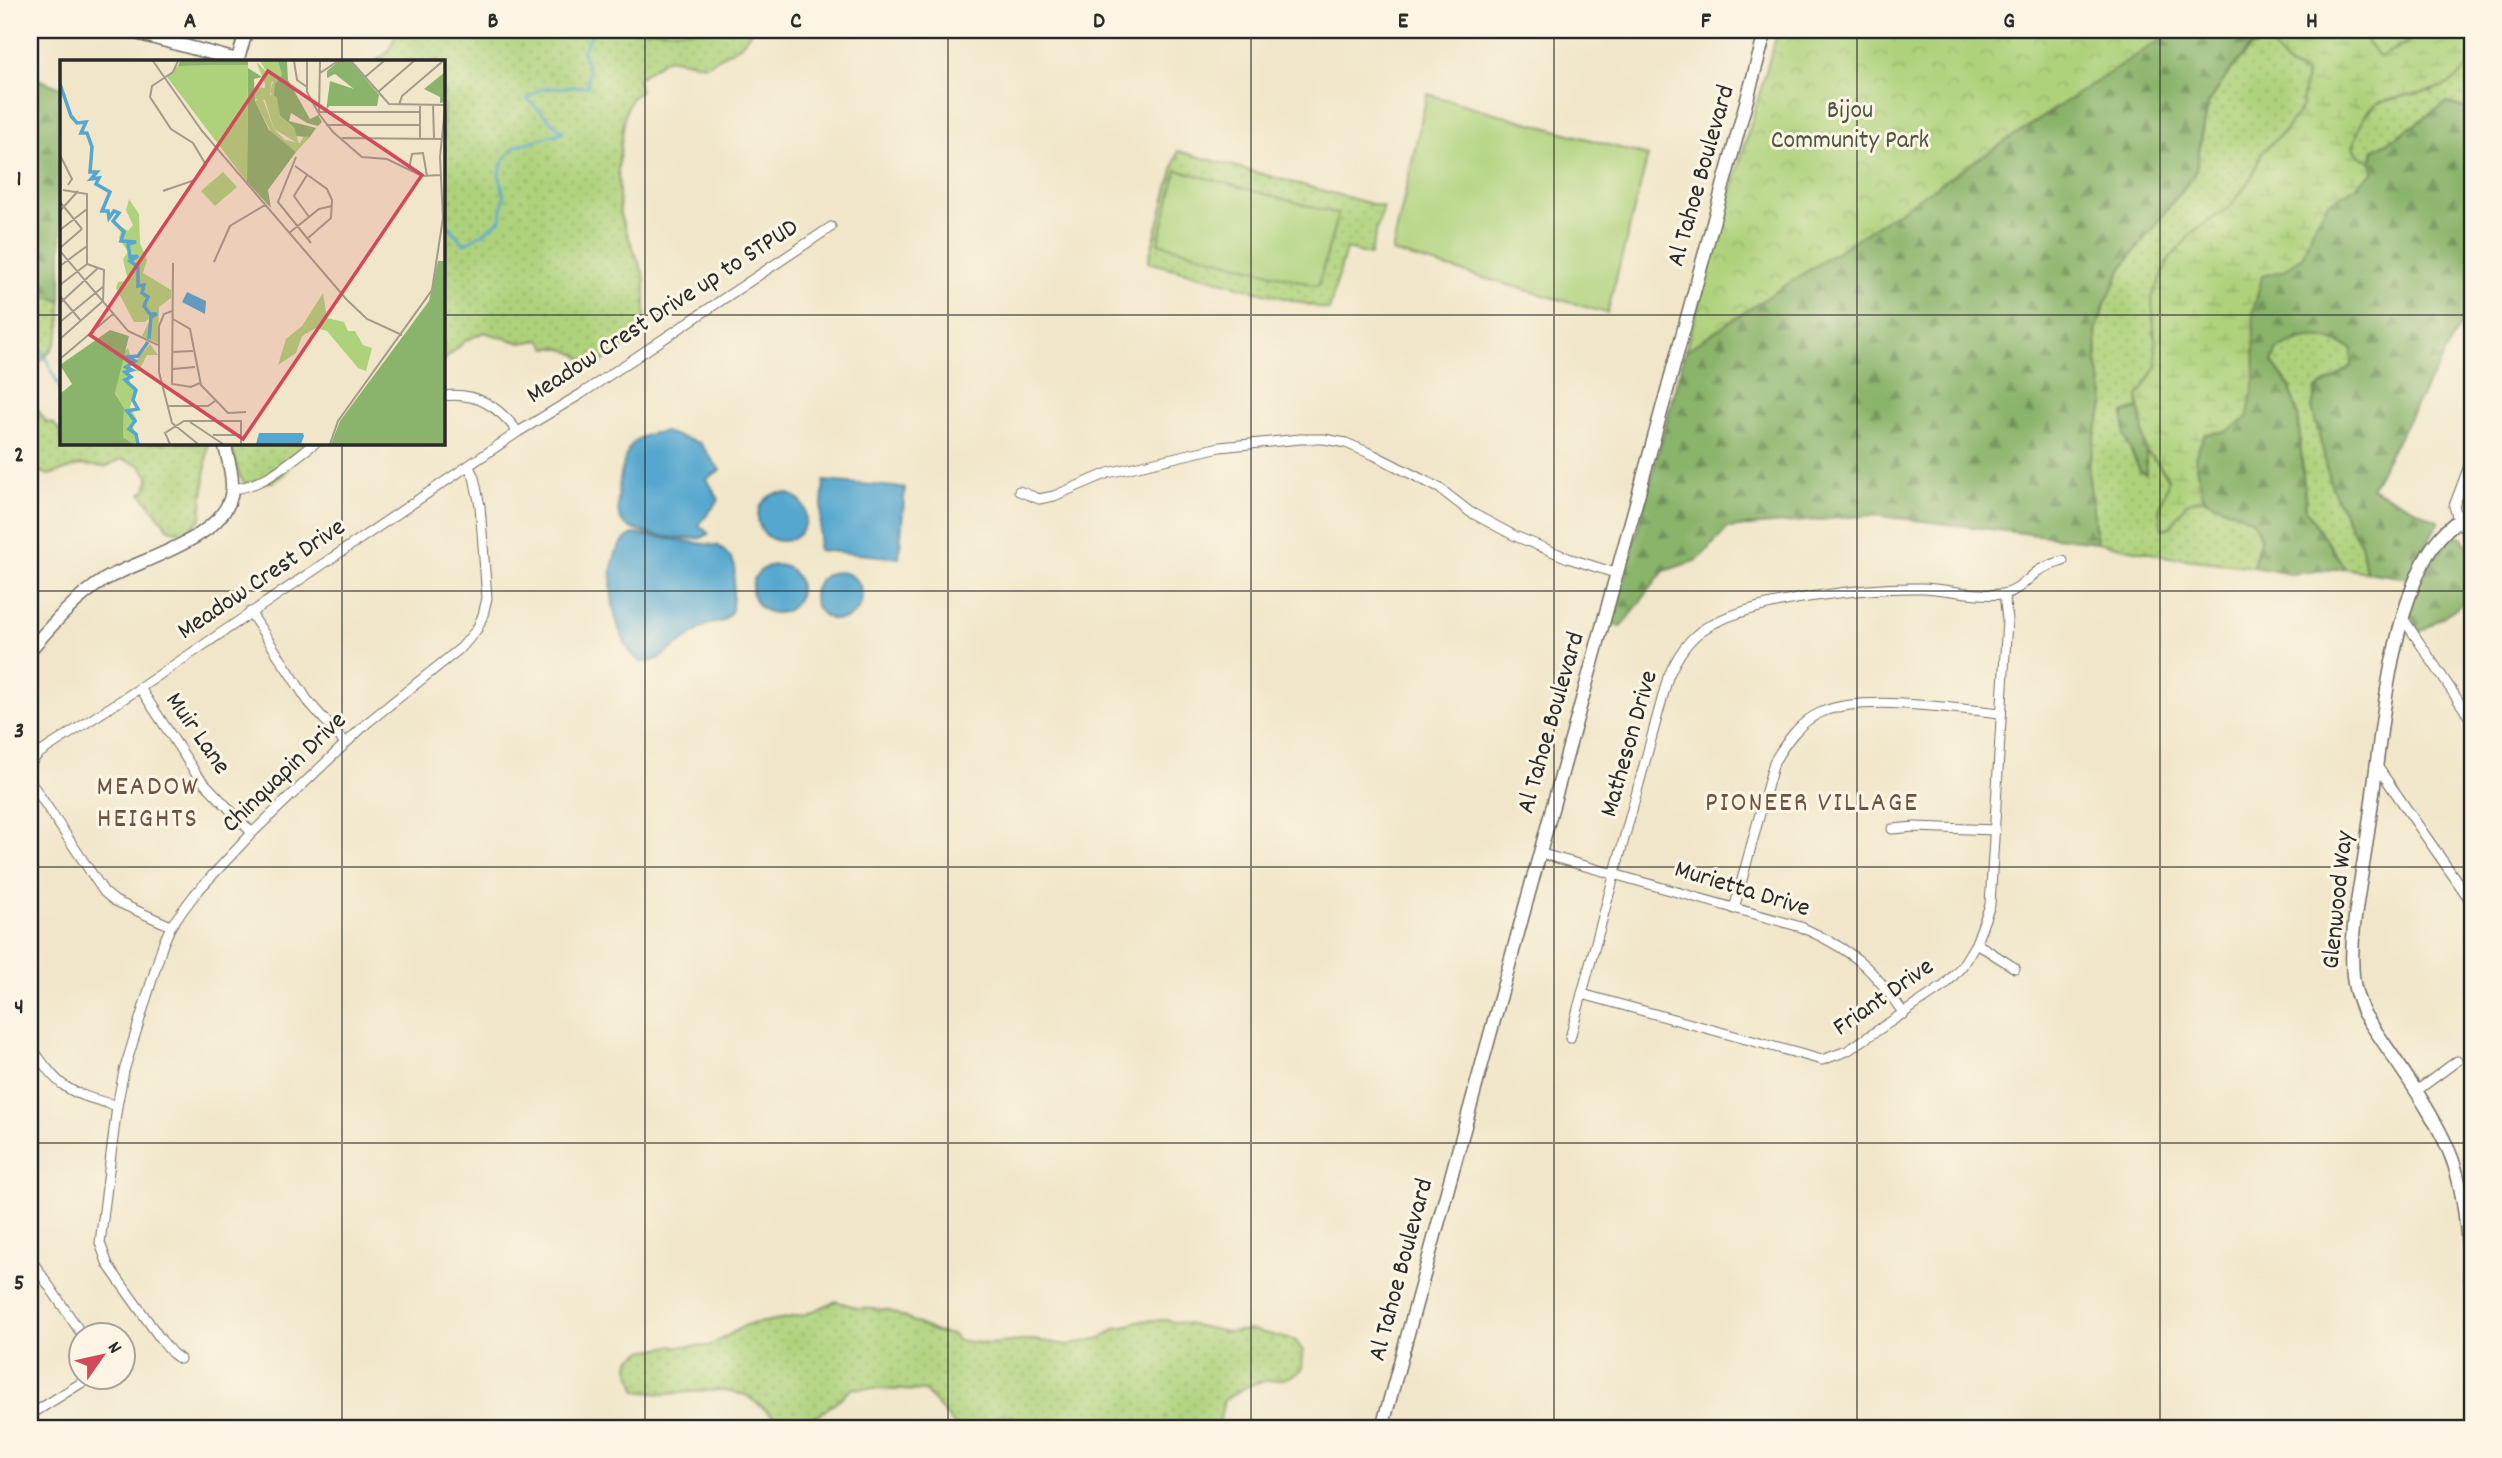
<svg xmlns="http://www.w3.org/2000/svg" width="2502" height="1458" font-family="Dekko,sans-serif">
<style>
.grass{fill:url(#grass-dots);stroke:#6c7e53;stroke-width:2}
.forest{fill:url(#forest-firs);stroke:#5a704b;stroke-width:2}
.wetland{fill:url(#wetland-marsh);stroke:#6c7e53;stroke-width:2}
.park{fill:url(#park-crowns);stroke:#6c7e53;stroke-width:2}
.pitch{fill:#aed27b;stroke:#6c7e53;stroke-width:2}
.water{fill:#54a7cf;stroke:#40697d;stroke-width:2}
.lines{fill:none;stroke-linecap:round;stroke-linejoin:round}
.stream{stroke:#54a7cf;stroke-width:2.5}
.street-casing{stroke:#706c62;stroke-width:11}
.secondary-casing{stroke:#706c62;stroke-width:15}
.street{stroke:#fff;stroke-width:9}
.secondary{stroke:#fff;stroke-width:12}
.grid{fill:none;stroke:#2b2b2b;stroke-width:2;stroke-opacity:0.55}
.labels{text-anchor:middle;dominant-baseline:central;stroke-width:6;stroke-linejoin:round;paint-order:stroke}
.park-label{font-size:26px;fill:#4c553f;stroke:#fcf5e5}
.street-label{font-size:26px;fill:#2b2b2b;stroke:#fcf5e5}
.neighbourhood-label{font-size:28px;letter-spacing:2px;fill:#6a5442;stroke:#fcf5e5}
.inset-river{fill:none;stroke:#54a7cf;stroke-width:3.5}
.inset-road{fill:none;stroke:#a29b8a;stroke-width:2}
.view{fill:#d1495b;fill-opacity:0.15;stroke:#d1495b;stroke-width:3.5}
.inset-edge{fill:none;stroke:#2b2b2b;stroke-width:3.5}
.neatline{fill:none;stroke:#2b2b2b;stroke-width:2.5}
.grid-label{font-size:23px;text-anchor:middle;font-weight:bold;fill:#2b2b2b}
</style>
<defs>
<pattern id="grass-dots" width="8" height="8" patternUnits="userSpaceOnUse" patternTransform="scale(1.75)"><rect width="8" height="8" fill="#aed27b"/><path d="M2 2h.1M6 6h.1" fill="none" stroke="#96b46a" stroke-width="1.8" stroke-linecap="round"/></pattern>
<pattern id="forest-firs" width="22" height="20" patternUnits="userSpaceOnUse" patternTransform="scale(1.75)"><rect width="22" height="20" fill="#8ab46b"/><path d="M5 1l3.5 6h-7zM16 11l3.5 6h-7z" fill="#719358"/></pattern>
<pattern id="wetland-marsh" width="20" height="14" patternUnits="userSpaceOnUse" patternTransform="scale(1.75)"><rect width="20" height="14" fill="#aed27b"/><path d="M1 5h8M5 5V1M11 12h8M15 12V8" fill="none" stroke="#96b46a"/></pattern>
<pattern id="park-crowns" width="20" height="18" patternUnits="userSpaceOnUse" patternTransform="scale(1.75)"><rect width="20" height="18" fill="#aed27b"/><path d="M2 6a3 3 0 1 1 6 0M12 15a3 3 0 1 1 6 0" fill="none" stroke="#96b46a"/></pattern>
</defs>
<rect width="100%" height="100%" fill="#fcf5e5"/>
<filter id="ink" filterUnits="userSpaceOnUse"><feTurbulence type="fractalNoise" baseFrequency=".0143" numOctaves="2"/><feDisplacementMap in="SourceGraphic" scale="14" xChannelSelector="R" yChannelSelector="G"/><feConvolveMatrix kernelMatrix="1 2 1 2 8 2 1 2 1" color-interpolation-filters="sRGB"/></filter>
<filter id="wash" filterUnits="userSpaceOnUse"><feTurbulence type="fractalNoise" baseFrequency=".00686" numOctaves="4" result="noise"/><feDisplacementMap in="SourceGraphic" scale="28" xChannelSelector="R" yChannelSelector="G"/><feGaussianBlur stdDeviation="1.57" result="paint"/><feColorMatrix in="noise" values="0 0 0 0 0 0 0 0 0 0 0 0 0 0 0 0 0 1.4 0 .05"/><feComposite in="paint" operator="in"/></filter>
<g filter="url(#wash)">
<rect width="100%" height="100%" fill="#f1e6c9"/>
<g class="grass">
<path d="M397,30H752L740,46L706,65L668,58L638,78L640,92L632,97L625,113L618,168L619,194L620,215L645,278V332L593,368C579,355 566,346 547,348L541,340L521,343L484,332L465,341L443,361V61H375C389,55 393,43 397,30Z"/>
<path d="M2360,30H2416L2408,42L2380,58L2361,35Z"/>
<path d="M2267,41L2289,66L2306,74L2302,107L2284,132L2262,152L2252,177L2231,206L2192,233L2155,338L2157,366L2138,397L2139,408L2124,413L2146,473V452L2156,461L2169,480L2159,511L2170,527L2186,503L2203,498L2252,520L2261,537L2253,567L2169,557L2097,542L2088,471L2096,431L2105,402L2097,362L2096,331L2105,304L2122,268L2195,173L2208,104L2230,71L2250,48Z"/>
<path d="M2472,62V110L2447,103C2421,118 2401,137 2375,149L2372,162L2360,156L2353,147L2362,119L2376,104L2411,94L2433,91Z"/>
<path d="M1178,151L1383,207L1370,255L1346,249L1329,310L1148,262Z"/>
<path d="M30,296L53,298L61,301C61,318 62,336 51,350C38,367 35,357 30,383Z"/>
<path d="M2300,337H2329L2352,349V365L2336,378L2316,389L2332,488L2351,528L2361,543L2366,572L2345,568L2306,510L2298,416L2290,387L2272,362L2277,350Z"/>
<path d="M30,388L36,397L35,405L46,422L54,424L61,432V443H208L201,518L186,533L169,529L141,493L146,490L149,478L140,465L122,459L105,467L81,465L49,475L30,468Z"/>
<path d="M230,443H314L298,450L285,473L272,482L244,483L239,475Z"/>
<path d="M836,1301L858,1308L888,1310L936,1332L953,1335L957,1340L988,1344L1033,1340L1069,1345L1101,1338L1116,1328L1129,1326L1137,1321L1165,1320L1228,1332L1252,1330L1296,1341L1303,1351L1302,1370C1283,1382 1284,1378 1265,1381C1249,1383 1237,1392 1224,1400L1218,1428H1031C1025,1419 1005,1411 995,1417C990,1420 985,1425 981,1428H957L925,1391L853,1388L823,1412L798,1425L784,1424L746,1395L720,1390L665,1394L637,1391L629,1368L630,1359L643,1351L672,1346H709L746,1325L804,1315Z"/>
</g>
<g class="forest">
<path d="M2175,30H2302L2250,47L2230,71L2208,104L2195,173L2122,268L2105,304L2096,331L2097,363L2105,402L2096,431L2088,471L2097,542L1872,515L1728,528L1698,560L1664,571L1621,627L1612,625L1685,351Z"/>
<path d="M30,76L61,88V301L53,298L30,296Z"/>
<path d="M2447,103L2472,110V304L2371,488L2439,521L2408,578L2366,572L2361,543L2351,528L2332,488L2312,408L2316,389L2336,378L2352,365V349C2321,333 2307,334 2277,350L2272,362L2290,387L2298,416L2306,510L2345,568L2290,574L2253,567L2261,537L2252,520L2203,498L2195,456L2205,434L2227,431L2255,380L2253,311L2262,276L2284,270L2303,255L2311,231L2328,203L2352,189L2373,172L2372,162L2374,149C2401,137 2422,118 2447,103Z"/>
<path d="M2139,408L2146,452V474L2140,471L2124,436V413Z"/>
<path d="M2453,536L2461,537L2472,552V597L2420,632C2416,626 2411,620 2411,613C2409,592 2438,551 2453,536Z"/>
</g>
<path class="wetland" d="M2302,30H2360L2361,35L2380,57L2408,42L2416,30H2472V62C2447,94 2433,88 2397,98C2391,100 2381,101 2376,104C2362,113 2358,132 2353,147L2360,156L2372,162L2373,172L2352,189L2328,203L2311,231L2303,255L2284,270L2262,276L2253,311L2255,380L2247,418L2227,431L2205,434L2195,456L2203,498L2186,503L2170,527L2162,529L2159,511L2169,479L2156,461L2146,452L2138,397L2157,366L2152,298L2169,260L2192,233L2231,206L2252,177L2262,152L2284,132L2302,107L2306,74L2289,66L2267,41Z"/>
<path class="park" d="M1778,30H2175L1685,351Z"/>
<g class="pitch">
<path d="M1427,94L1648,156L1607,313L1392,252Z"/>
<path d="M1177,170L1338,214L1318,286L1158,243Z"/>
</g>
<g class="water">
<path d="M664,432L700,443L720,470L707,479L719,500L699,525L709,534L701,538C684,540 635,535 623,523C612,512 621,459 631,446C639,435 651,433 664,432Z"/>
<path d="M824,481L905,488L899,558L818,550Z"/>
<circle cx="782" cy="517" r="24"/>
<path d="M634,534L719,546L731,558L735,566L732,610L728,616L723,621L706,625L658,659L650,662H641C612,645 595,548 634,534Z"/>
<circle cx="776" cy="589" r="24"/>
<circle cx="838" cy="596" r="24"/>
</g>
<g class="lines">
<g class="stream">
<path d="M443,219L464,244L482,234L501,219L504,195L499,174L504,159L516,146L563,132L527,99L541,89L588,86V69L582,51L592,34L597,30"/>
<path d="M30,348L42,349L61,391"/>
</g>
</g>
</g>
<g filter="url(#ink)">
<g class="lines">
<defs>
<g id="street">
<path d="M443,396C477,392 498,406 518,432"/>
<path d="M2472,458L2454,506L2458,520L2472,540"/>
<path d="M232,489C265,486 289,462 315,443"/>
<path d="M1019,491L1039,499L1054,496L1108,473L1220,447L1300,439H1324L1346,443L1374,455L1439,488L1470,512L1515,536L1568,558L1618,574"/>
<path d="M250,612L308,701L345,743"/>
<path d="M2403,618L2472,721"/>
<path d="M140,688L197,775L252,833"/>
<path d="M30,764L38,754L140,688L518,432L581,394L831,227"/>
<path d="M2377,766L2472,903"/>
<path d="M30,781L104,892L115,901L171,926"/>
<path d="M1892,829L1915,827L1995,830"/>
<path d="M1539,853L1801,927C1854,951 1871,966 1904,1014"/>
<path d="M1734,909L1774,762C1786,742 1800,721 1822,712C1865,694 1953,709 2001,713"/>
<path d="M1976,943L2015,968"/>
<path d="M1582,994L1822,1060L1847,1051L1945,985L1962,966L1976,943L1990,905L2007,620L2004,594"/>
<path d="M1570,1038L1668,677C1677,657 1688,638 1707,627C1754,599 1867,587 1922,588C1948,589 1977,597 2002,594C2018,592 2026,580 2038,571C2045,566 2054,564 2063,561"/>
<path d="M30,1045C61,1090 65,1091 117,1106"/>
<path d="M2415,1092L2457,1061"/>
<path d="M30,1258L83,1336"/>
<path d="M180,1359L172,1353L162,1341L108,1265L100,1243L117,1106L124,1071L163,944L171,926L195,894L252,833L367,723L462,647L477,629L483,615L487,598L480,506L474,477L469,467"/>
<path d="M30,1415L89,1378"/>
</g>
<g id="secondary">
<path d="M125,30L237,60"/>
<path d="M237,61L247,30"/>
<path d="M2472,512C2445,526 2430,546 2418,574C2385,650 2379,757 2367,839C2361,884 2349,932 2353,976C2354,989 2358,1000 2363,1012C2392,1057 2437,1114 2454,1164C2467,1204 2468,1250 2472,1292"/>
<path d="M30,650C52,625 75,598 104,580C139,559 228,539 232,490C233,475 228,458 224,443"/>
<path d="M1382,1428L1766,30"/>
</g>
</defs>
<use href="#street" class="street-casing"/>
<use href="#secondary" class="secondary-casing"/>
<use href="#street" class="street"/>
<use href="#secondary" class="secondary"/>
</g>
</g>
<path class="grid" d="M342,30V61M645,30V1428M948,30V1428M1251,30V1428M1554,30V1428M1857,30V1428M2160,30V1428M30,315H61M443,315H2472M342,443V1428M30,591H2472M30,867H2472M30,1143H2472"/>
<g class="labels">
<g class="park-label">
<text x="1850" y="111">Bijou<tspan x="1850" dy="30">Community Park</tspan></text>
</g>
<g class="street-label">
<text transform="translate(1702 176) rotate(-74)">Al Tahoe Boulevard</text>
<text transform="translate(663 312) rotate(-33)">Meadow Crest Drive up to STPUD</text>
<text transform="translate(262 580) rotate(-34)">Meadow Crest Drive</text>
<text transform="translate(1552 723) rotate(-74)">Al Tahoe Boulevard</text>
<text transform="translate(197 734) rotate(55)">Muir Lane</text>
<text transform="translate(1630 744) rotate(-74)">Matheson Drive</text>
<text transform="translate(285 773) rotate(-44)">Chinquapin Drive</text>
<text transform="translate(1742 890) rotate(17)">Murietta Drive</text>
<text transform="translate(2339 900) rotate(-84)">Glenwood Way</text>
<text transform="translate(1884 998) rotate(-35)">Friant Drive</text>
<text transform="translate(1402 1270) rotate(-75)">Al Tahoe Boulevard</text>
</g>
<g class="neighbourhood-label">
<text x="148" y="789">MEADOW<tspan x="148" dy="32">HEIGHTS</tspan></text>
<text x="1812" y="805">PIONEER VILLAGE</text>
</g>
</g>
<g transform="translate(60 60)">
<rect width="385" height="385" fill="#f1e6c9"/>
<path d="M200,1H218L222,15L214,37L210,32L213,22ZM202,37L214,69L225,80L240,83L245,74L250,77L236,92L212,74L195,41ZM69,139L79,154L80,183L87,200L83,213L111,230V238L99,247L98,283L82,276L92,256L85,262H74L56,228L58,222L68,221L63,199L68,192L59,178L62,167L68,171L73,165L66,150ZM263,233L267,258L284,262L288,271H295L303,285L312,288L306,311L298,308L267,271L256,268L242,276L236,293L218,305L226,279L242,266ZM90,284L98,295H87L78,312L72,305L68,308L70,324L76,327L70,347L77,360L72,364L78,381L73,384L63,377L64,348L55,332L63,293L68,288L71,297L77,300Z" fill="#aed27b"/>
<path d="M120,1H188V5L118,6ZM218,1H227L228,20L250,59L258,55L262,62L258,66L247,63L231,53L229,61L256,68L250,77L234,76L230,64L220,56L214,35L215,24L222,15ZM279,1H290L319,35L317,46H269L266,52L270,21L294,29L275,14L267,18V11ZM188,8L202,17L194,19L195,41L209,70L236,92L208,130L211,148L187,122ZM385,12V42L380,43V37L364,29ZM378,201H385V384H271L280,361L369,241ZM50,270L69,276L55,333L64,348L63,377L73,384H0V334L12,324L0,305Z" fill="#8ab46b"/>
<path d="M196,1L212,18L210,34L217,37L220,56L234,67L239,84L214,69L205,40L195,39V27L205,28V24Z" fill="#aed27b"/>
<path d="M188,5L187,122L107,17L118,6Z" fill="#aed27b"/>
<path d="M163,112L177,127L155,146L141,131Z" fill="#aed27b"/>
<path d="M127,232L146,241L145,254L122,242ZM199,373H243L244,376L241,384H196Z" fill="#54a7cf"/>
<path class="inset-river" d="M0,24L11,56L17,63L26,62L21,73H27L32,87L30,112H37L31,119L39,118L36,124L50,132L42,151H48L49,158L54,151L59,153L53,161L64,172L61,181L76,182L68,184L70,197L78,196L70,201L78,207V226L84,225L82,233L88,237L84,246L90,254H97L91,257L89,279M78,384L76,374L69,369L75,361L67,351L78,349L73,340L76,330L65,320L71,317L65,312L72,310L66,307L75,301L68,297L78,296L88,282"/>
<path class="inset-road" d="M93,1L142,71L287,240L307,259L342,275M234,1L237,20L247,27M247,1V32L258,52H360M260,1L259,54L273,72L302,97L327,99L362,116L381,115M291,1L329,44L385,45M260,13L278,1M305,17L324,1M318,32L354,1M373,44L374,78M339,45L342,36L383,1M266,65H360M282,78L381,79M360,78V44M0,95L12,119L8,125M236,97L218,142L251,183M235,106L267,129L272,140L271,158L247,179M349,109L352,94L363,93L367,116M247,115L234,136L249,157M108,129L103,131L135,120L146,105L133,83L111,69L90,37L92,26L113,12L118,1M3,130L27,134V204L44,210L43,241M0,142L22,169M0,151L18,131M0,170L27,149M229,173L259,149L272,146M0,188L22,169M0,191L68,271L98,285M154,202L170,166L205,145M113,203L112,324L131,327L140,323M0,206L27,186M0,225L27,204M0,236L21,261M0,243L38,208M112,251L104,254L99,266V312L112,363L138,384M113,259L130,269L141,325L168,353L186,352M0,262L44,226M0,279L43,241M112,292L133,291M0,299L53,254M113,309L135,307M107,346H148L155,341M130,362L163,384M153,375H181M110,384L105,373L124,361H181V384M270,384L278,361L372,230L383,158L380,97L385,48"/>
<path class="view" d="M208,11L362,115L183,379L30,275Z"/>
<rect width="385" height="385" class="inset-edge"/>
</g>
<rect width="2502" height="1458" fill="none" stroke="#fcf5e5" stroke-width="77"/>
<g transform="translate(102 1356) rotate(56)"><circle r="33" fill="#fcf5e5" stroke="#a8a49b" stroke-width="2"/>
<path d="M0-5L12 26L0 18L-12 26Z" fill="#d1495b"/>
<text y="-10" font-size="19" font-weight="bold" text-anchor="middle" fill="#2b2b2b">N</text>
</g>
<rect x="38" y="38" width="2426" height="1382" class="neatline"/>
<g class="grid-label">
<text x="190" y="27">A</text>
<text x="493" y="27">B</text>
<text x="796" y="27">C</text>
<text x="1099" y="27">D</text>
<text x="1403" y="27">E</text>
<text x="1706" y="27">F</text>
<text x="2009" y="27">G</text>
<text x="2312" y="27">H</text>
<text x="19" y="185">1</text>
<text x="19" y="461">2</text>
<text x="19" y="737">3</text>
<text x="19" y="1013">4</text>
<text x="19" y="1289">5</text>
</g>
</svg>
